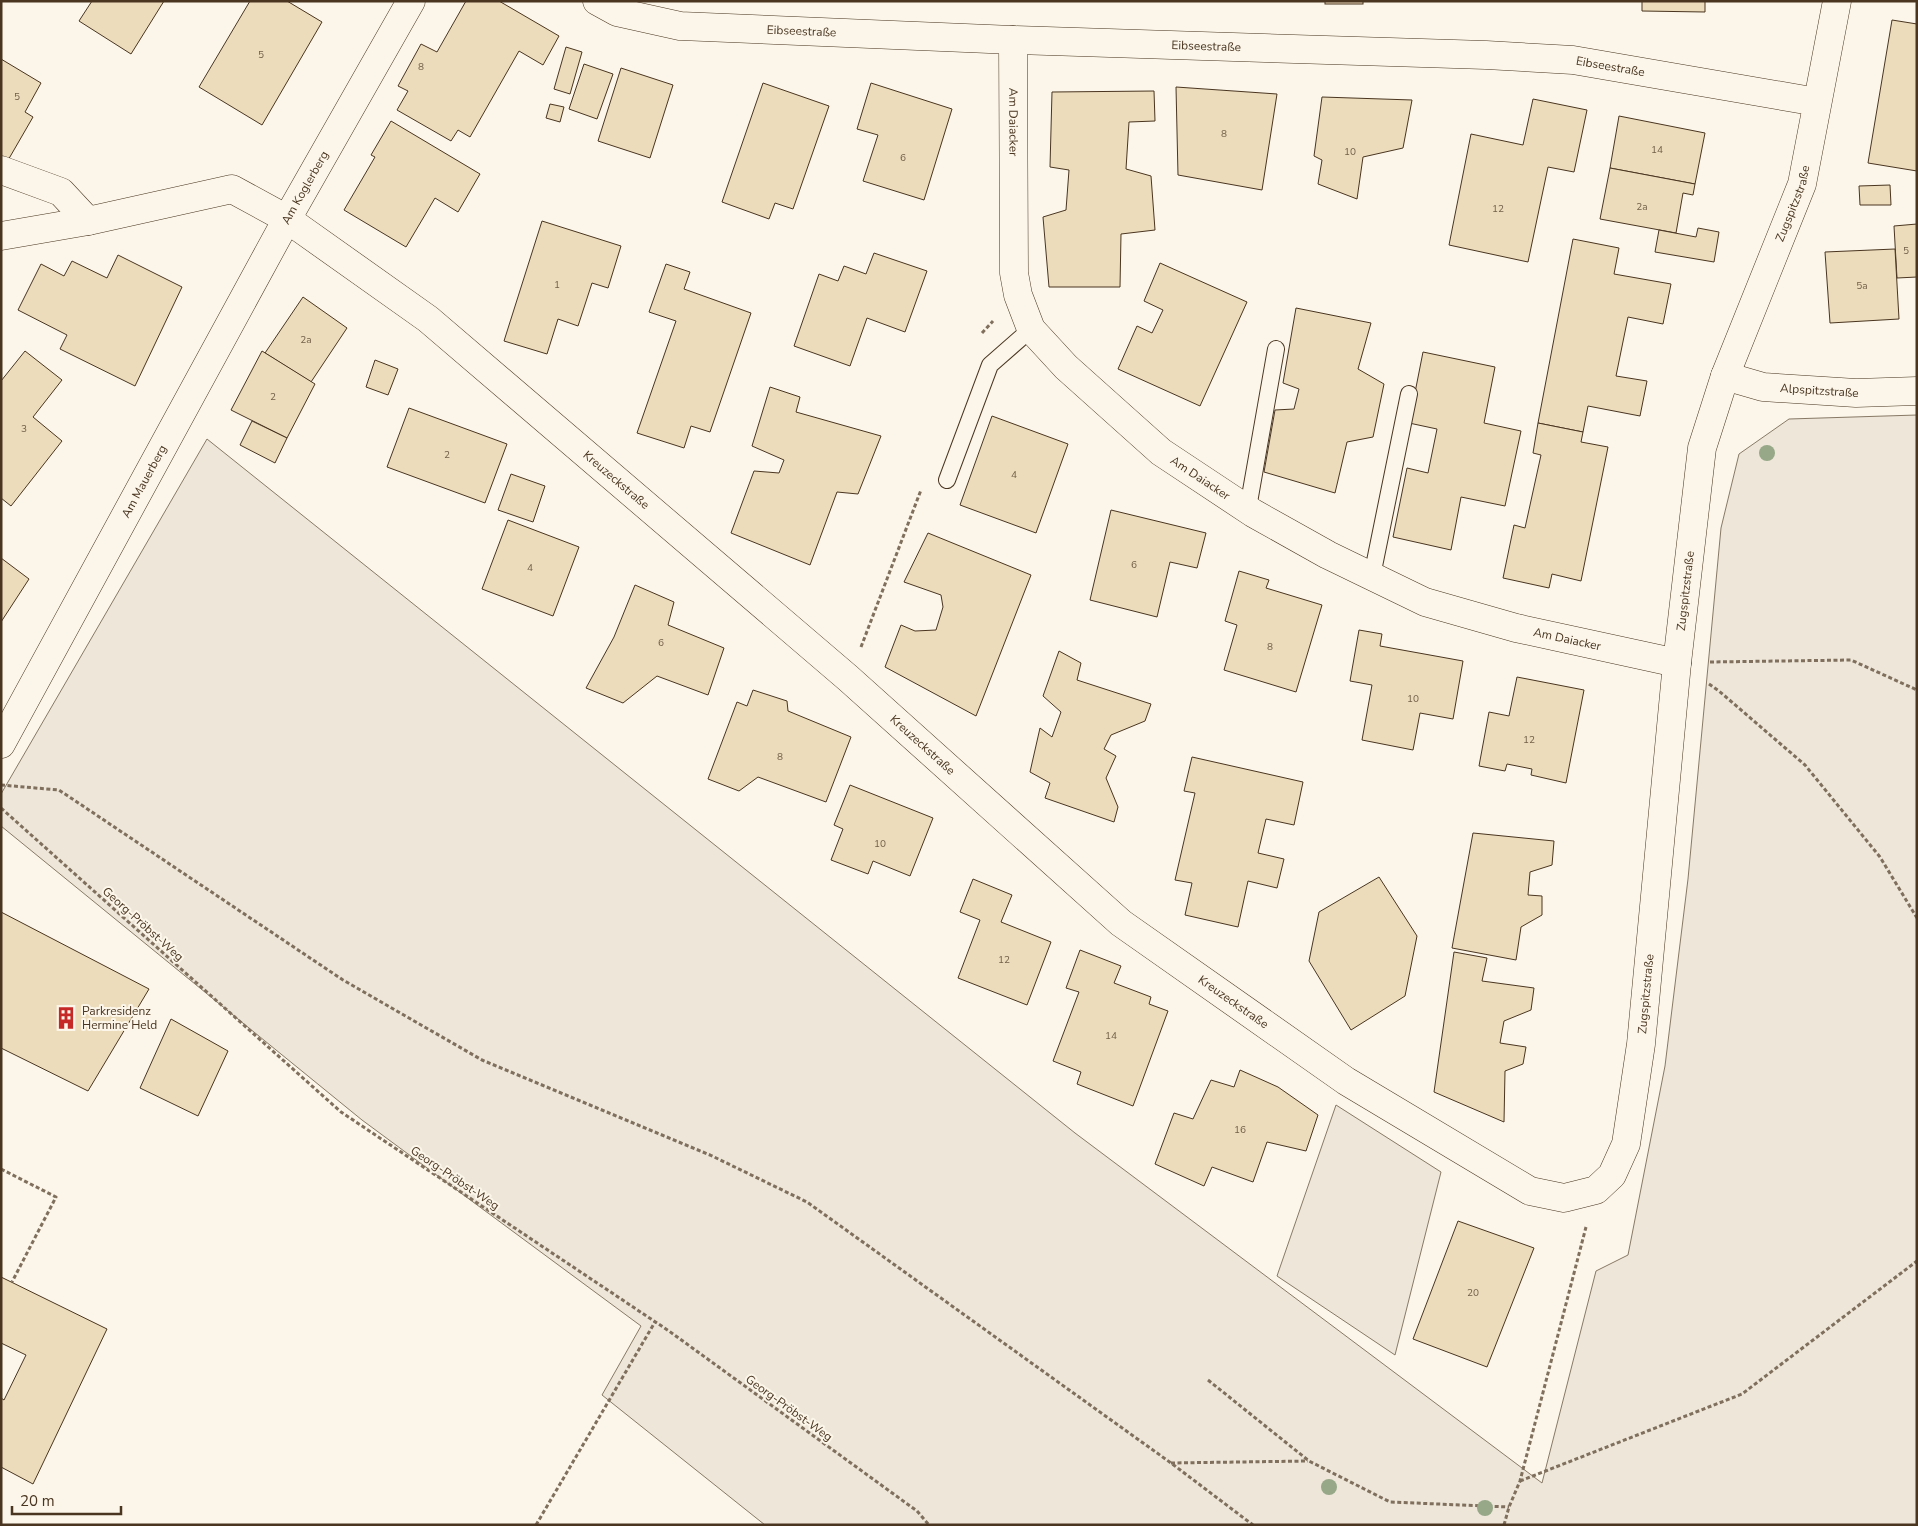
<svg xmlns="http://www.w3.org/2000/svg" width="1918" height="1526" font-family="'Nunito Sans',sans-serif">
<style>
.green{fill:#ede6d9;stroke:#887966}
.building{fill:#ecdcbc;stroke:#4a3520}
.lines{fill:none;stroke-linecap:round;stroke-linejoin:round}
.service-casing{stroke:#4a3520;stroke-width:18}
.minor-casing{stroke:#4a3520;stroke-width:29}
.path{stroke:#7f6f5c;stroke-width:3;stroke-dasharray:4 2.5;stroke-linecap:butt}
.service{stroke:#fbf6e9;stroke-width:16}
.minor{stroke:#fbf6e9;stroke-width:28}
.tree{fill:#96a887}
.labels{text-anchor:middle;dominant-baseline:central;stroke-width:4;stroke-linejoin:round;paint-order:stroke}
.number-label{font-size:10px;fill:#725f47}
.street-label{font-size:12px;fill:#4a3520;stroke:#fbf6e9}
.poi-label{font-size:12px;fill:#4a3520;stroke:#fbf6e9;text-anchor:start}
</style>
<rect width="100%" height="100%" fill="#fbf6e9"/>
<g class="green">
<path d="M1917,415V1525H765L602,1395L641,1326L362,1120L1,826V794L207,439L1075,1133L1542,1483L1596,1271L1628,1255L1665,1066L1688,879L1721,528L1739,454L1789,419Z"/>
<path d="M1336,1105L1441,1172L1395,1355L1277,1276Z"/>
</g>
<g class="building">
<path d="M92,1H164L131,54L79,21Z"/>
<path d="M250,1H287L322,22L262,125L199,87Z"/>
<path d="M466,1H499L559,36L543,65L519,51L470,137L458,130L451,141L397,110L408,91L398,86L421,44L437,52Z"/>
<rect x="1325" y="1" width="38" height="3"/>
<path d="M1642,1H1705V12L1642,11Z"/>
<path d="M1892,20L1917,24V171L1868,163Z"/>
<path d="M566,47L582,52L570,94L554,89Z"/>
<path d="M1,59L41,83L25,112L33,117L7,162L1,158Z"/>
<path d="M584,64L613,74L597,119L569,109Z"/>
<path d="M621,68L673,85L650,158L598,141Z"/>
<path d="M763,83L829,106L793,209L775,203L769,219L722,202Z"/>
<path d="M871,83L952,109L924,200L863,181L878,135L857,129Z"/>
<path d="M1176,87L1277,94L1262,190L1178,175Z"/>
<path d="M1154,91L1155,121L1129,122L1126,169L1151,176L1155,230L1121,234L1120,287H1049L1043,217L1066,210L1069,170L1050,167L1052,92Z"/>
<path d="M1322,97L1412,100L1403,148L1363,157L1357,199L1318,184L1322,160L1314,156Z"/>
<path d="M1533,99L1587,110L1574,172L1548,167L1528,262L1449,245L1471,134L1523,145Z"/>
<path d="M550,104L564,107L560,122L546,118Z"/>
<path d="M1619,116L1705,133L1695,184L1610,168Z"/>
<path d="M391,121L480,174L458,212L435,198L406,247L344,210L375,157L371,155Z"/>
<path d="M1610,168L1695,184L1693,195L1683,193L1676,233L1600,219Z"/>
<path d="M1890,185L1891,205H1860L1859,186Z"/>
<path d="M542,221L621,246L608,288L592,283L578,326L558,319L547,354L504,341Z"/>
<path d="M1917,224V277L1897,278L1894,226Z"/>
<path d="M1698,228L1719,232L1714,262L1655,252L1659,230L1696,237Z"/>
<path d="M1573,239L1619,248L1614,274L1671,284L1663,324L1628,317L1616,376L1647,381L1640,416L1588,406L1583,432L1538,423Z"/>
<path d="M1895,249L1899,319L1830,323L1825,252Z"/>
<path d="M874,253L927,271L905,332L867,318L850,366L794,346L819,274L838,281L844,266L866,274Z"/>
<path d="M118,255L182,287L135,386L60,349L67,335L18,310L41,264L64,276L72,261L107,278Z"/>
<path d="M1160,263L1247,302L1200,406L1118,369L1137,326L1152,333L1163,310L1144,301Z"/>
<path d="M666,264L690,272L684,289L751,313L710,432L691,426L684,448L637,433L676,321L649,312Z"/>
<path d="M303,297L347,328L311,382L265,353Z"/>
<path d="M1296,308L1371,323L1358,369L1384,384L1373,437L1347,442L1335,493L1264,472L1275,410L1294,409L1299,389L1283,383Z"/>
<path d="M25,351L62,380L33,417L62,441L11,506L1,498V381Z"/>
<path d="M262,351L315,384L287,438L231,410Z"/>
<path d="M1423,352L1495,367L1484,423L1521,431L1505,506L1461,497L1451,550L1393,537L1407,468L1428,473L1437,429L1409,423Z"/>
<path d="M375,360L398,369L388,395L366,387Z"/>
<path d="M770,387L800,397L796,412L881,436L858,494L837,492L810,565L731,533L754,471L779,473L784,460L752,446Z"/>
<path d="M409,408L507,444L485,503L387,467Z"/>
<path d="M992,416L1068,444L1036,533L960,505Z"/>
<path d="M252,421L287,438L275,463L240,445Z"/>
<path d="M1538,423L1583,432L1581,442L1608,447L1581,581L1552,574L1549,588L1503,578L1514,525L1525,528L1541,455L1533,453Z"/>
<path d="M511,474L545,486L533,522L498,510Z"/>
<path d="M1111,510L1206,533L1197,568L1170,562L1157,617L1090,600Z"/>
<path d="M508,520L579,547L553,616L482,589Z"/>
<path d="M928,533L1031,575L976,716L885,667L901,625L915,631L936,630L943,607L941,595L904,582Z"/>
<path d="M1,558L29,579L1,622Z"/>
<path d="M1239,571L1269,580L1266,588L1322,605L1296,692L1224,670L1237,625L1225,621Z"/>
<path d="M635,585L674,602L668,625L724,648L708,695L657,676L623,703L586,688L614,637Z"/>
<path d="M1359,630L1382,634L1380,646L1463,661L1453,719L1420,713L1413,750L1362,740L1372,685L1350,681Z"/>
<path d="M1059,651L1081,663L1077,680L1151,704L1145,721L1111,735L1104,749L1116,756L1106,778L1118,807L1114,822L1045,798L1050,783L1030,772L1040,728L1052,737L1061,712L1043,696Z"/>
<path d="M1517,677L1584,690L1566,783L1531,775L1532,769L1507,764L1505,771L1479,766L1489,712L1509,716Z"/>
<path d="M753,690L787,701L788,711L851,737L826,802L758,777L739,791L708,779L737,702L747,706Z"/>
<path d="M1192,757L1303,782L1294,825L1266,819L1258,853L1284,859L1277,888L1248,881L1238,927L1185,915L1192,883L1175,880L1195,793L1184,791Z"/>
<path d="M850,785L933,818L910,876L873,861L868,874L831,860L843,829L834,825Z"/>
<path d="M1473,833L1554,841L1552,865L1530,872L1528,895L1542,896V915L1521,927L1516,960L1452,948Z"/>
<path d="M1379,877L1417,936L1405,996L1351,1030L1309,961L1319,912Z"/>
<path d="M973,879L1012,895L1001,922L1051,942L1027,1005L958,978L980,920L960,912Z"/>
<path d="M1,912L149,989L88,1091L1,1048Z"/>
<path d="M1080,950L1121,966L1114,983L1151,997L1149,1004L1168,1011L1133,1106L1077,1084L1081,1072L1053,1061L1079,992L1066,988Z"/>
<path d="M1454,952L1487,958L1482,981L1534,988L1531,1010L1504,1021L1500,1043L1526,1047L1523,1064L1505,1071L1504,1122L1434,1092Z"/>
<path d="M171,1019L228,1051L198,1116L140,1088Z"/>
<path d="M1240,1070L1278,1087L1318,1115L1306,1151L1267,1142L1253,1182L1212,1167L1204,1186L1155,1164L1174,1113L1193,1119L1211,1080L1234,1087Z"/>
<path d="M1458,1221L1534,1248L1487,1367L1413,1339Z"/>
<path d="M1,1277L107,1329L33,1484L1,1467V1398L4,1400L26,1355L1,1343Z"/>
</g>
<g class="lines">
<defs>
<g id="service">
<path d="M947,480L990,365L1031,329"/>
<path d="M1248,508L1276,349"/>
<path d="M1372,576L1409,394"/>
</g>
<g id="minor">
<path id="s1" d="M597,1L617,12L680,26L1013,40L1486,55L1573,60L1817,102"/>
<path id="s2" d="M1013,40L1014,273L1018,295L1031,329L1066,367L1161,452L1253,513L1328,555L1425,602L1516,628L1677,663"/>
<path d="M1,170L61,192L88,221"/>
<path id="s3" d="M1,236L88,221L232,189L287,219L428,319L848,678L1121,923L1346,1081L1530,1191L1564,1198L1596,1190L1612,1175L1626,1144L1641,1044L1677,663L1702,448L1725,376L1802,184L1837,1"/>
<path id="s4" d="M1725,376L1763,387L1856,393L1917,391"/>
<path id="s5" d="M1,744L287,219L411,1"/>
</g>
</defs>
<use href="#service" class="service-casing"/>
<use href="#minor" class="minor-casing"/>
<g class="path">
<path d="M982,333L993,321"/>
<path d="M861,647L921,490"/>
<path d="M1710,662L1851,660L1917,690"/>
<path d="M1709,684L1719,691L1805,765L1880,857L1917,918"/>
<path d="M1,785L59,790L343,980L482,1060L710,1155L807,1202L1171,1463L1253,1525"/>
<path d="M1,808L341,1112L669,1331L917,1511L929,1525"/>
<path d="M1,1169L56,1197L12,1282"/>
<path d="M1208,1380L1309,1461L1390,1502L1509,1507"/>
<path d="M1171,1463L1308,1461"/>
<path d="M1520,1481L1742,1394L1917,1261"/>
<path d="M536,1525L655,1322"/>
<path d="M1504,1525L1509,1507L1520,1481L1586,1227"/>
</g>
<use href="#service" class="service"/>
<use href="#minor" class="minor"/>
</g>
<g class="tree">
<circle cx="1767" cy="453" r="8"/>
<circle cx="1329" cy="1487" r="8"/>
<circle cx="1485" cy="1508" r="8"/>
</g>
<defs>
<symbol id="building-bare" viewBox="-9 -9 18 18"><path d="M-4-6H4V6H1V3H-1V6H-4ZM-2.5-4.3h1.7v1.8h-1.7ZM.8-4.3h1.7v1.8H.8ZM-2.5-1h1.7V.8h-1.7ZM.8-1h1.7V.8H.8Z" fill="#c62828" stroke="#fbf6e9" stroke-width="2.5" paint-order="stroke"/></symbol>
</defs>
<g fill-rule="evenodd">
<use href="#building-bare" x="50" y="1002" width="32" height="32"/>
</g>
<g class="labels">
<g class="number-label">
<text x="261" y="55">5</text>
<text x="421" y="67">8</text>
<text x="17" y="97">5</text>
<text x="1224" y="134">8</text>
<text x="1657" y="150">14</text>
<text x="1350" y="152">10</text>
<text x="903" y="158">6</text>
<text x="1642" y="207">2a</text>
<text x="1498" y="209">12</text>
<text x="1906" y="251">5</text>
<text x="557" y="285">1</text>
<text x="1862" y="286">5a</text>
<text x="306" y="340">2a</text>
<text x="273" y="397">2</text>
<text x="24" y="429">3</text>
<text x="447" y="455">2</text>
<text x="1014" y="475">4</text>
<text x="1134" y="565">6</text>
<text x="530" y="568">4</text>
<text x="661" y="643">6</text>
<text x="1270" y="647">8</text>
<text x="1413" y="699">10</text>
<text x="1529" y="740">12</text>
<text x="780" y="757">8</text>
<text x="880" y="844">10</text>
<text x="1004" y="960">12</text>
<text x="1111" y="1036">14</text>
<text x="1240" y="1130">16</text>
<text x="1473" y="1293">20</text>
</g>
<g class="street-label">
<text stroke="none"><textPath href="#s1" startOffset="209">Eibseestraße</textPath></text>
<text stroke="none"><textPath href="#s1" startOffset="614">Eibseestraße</textPath></text>
<text stroke="none"><textPath href="#s1" startOffset="1019">Eibseestraße</textPath></text>
<text stroke="none"><textPath href="#s2" startOffset="82">Am Daiacker</textPath></text>
<text stroke="none"><textPath href="#s5" startOffset="634">Am Koglerberg</textPath></text>
<text stroke="none"><textPath href="#s3" startOffset="2965">Zugspitzstraße</textPath></text>
<text stroke="none"><textPath href="#s4" startOffset="96">Alpspitzstraße</textPath></text>
<text stroke="none"><textPath href="#s2" startOffset="518">Am Daiacker</textPath></text>
<text stroke="none"><textPath href="#s3" startOffset="719">Kreuzeckstraße</textPath></text>
<text stroke="none"><textPath href="#s5" startOffset="299">Am Mauerberg</textPath></text>
<text stroke="none"><textPath href="#s3" startOffset="2560">Zugspitzstraße</textPath></text>
<text stroke="none"><textPath href="#s2" startOffset="922">Am Daiacker</textPath></text>
<text stroke="none"><textPath href="#s3" startOffset="1124">Kreuzeckstraße</textPath></text>
<text transform="translate(143 924) rotate(42)">Georg-Pröbst-Weg</text>
<text stroke="none"><textPath href="#s3" startOffset="2155">Zugspitzstraße</textPath></text>
<text stroke="none"><textPath href="#s3" startOffset="1528">Kreuzeckstraße</textPath></text>
<text transform="translate(455 1178) rotate(34)">Georg-Pröbst-Weg</text>
<text transform="translate(789 1408) rotate(36)">Georg-Pröbst-Weg</text>
</g>
<g class="poi-label">
<text x="82" y="1011">Parkresidenz<tspan x="82" dy="14">Hermine Held</tspan></text>
</g>
</g>
<rect width="1918" height="1526" fill="none" stroke="#4a3520" stroke-width="5"/>
<path d="M12 1506v8h109v-8" fill="none" stroke="#4a3520" stroke-width="2.5"/>
<text x="20" y="1506" font-size="15" fill="#4a3520" stroke="#fbf6e9" stroke-width="4" paint-order="stroke">20 m</text>
</svg>
